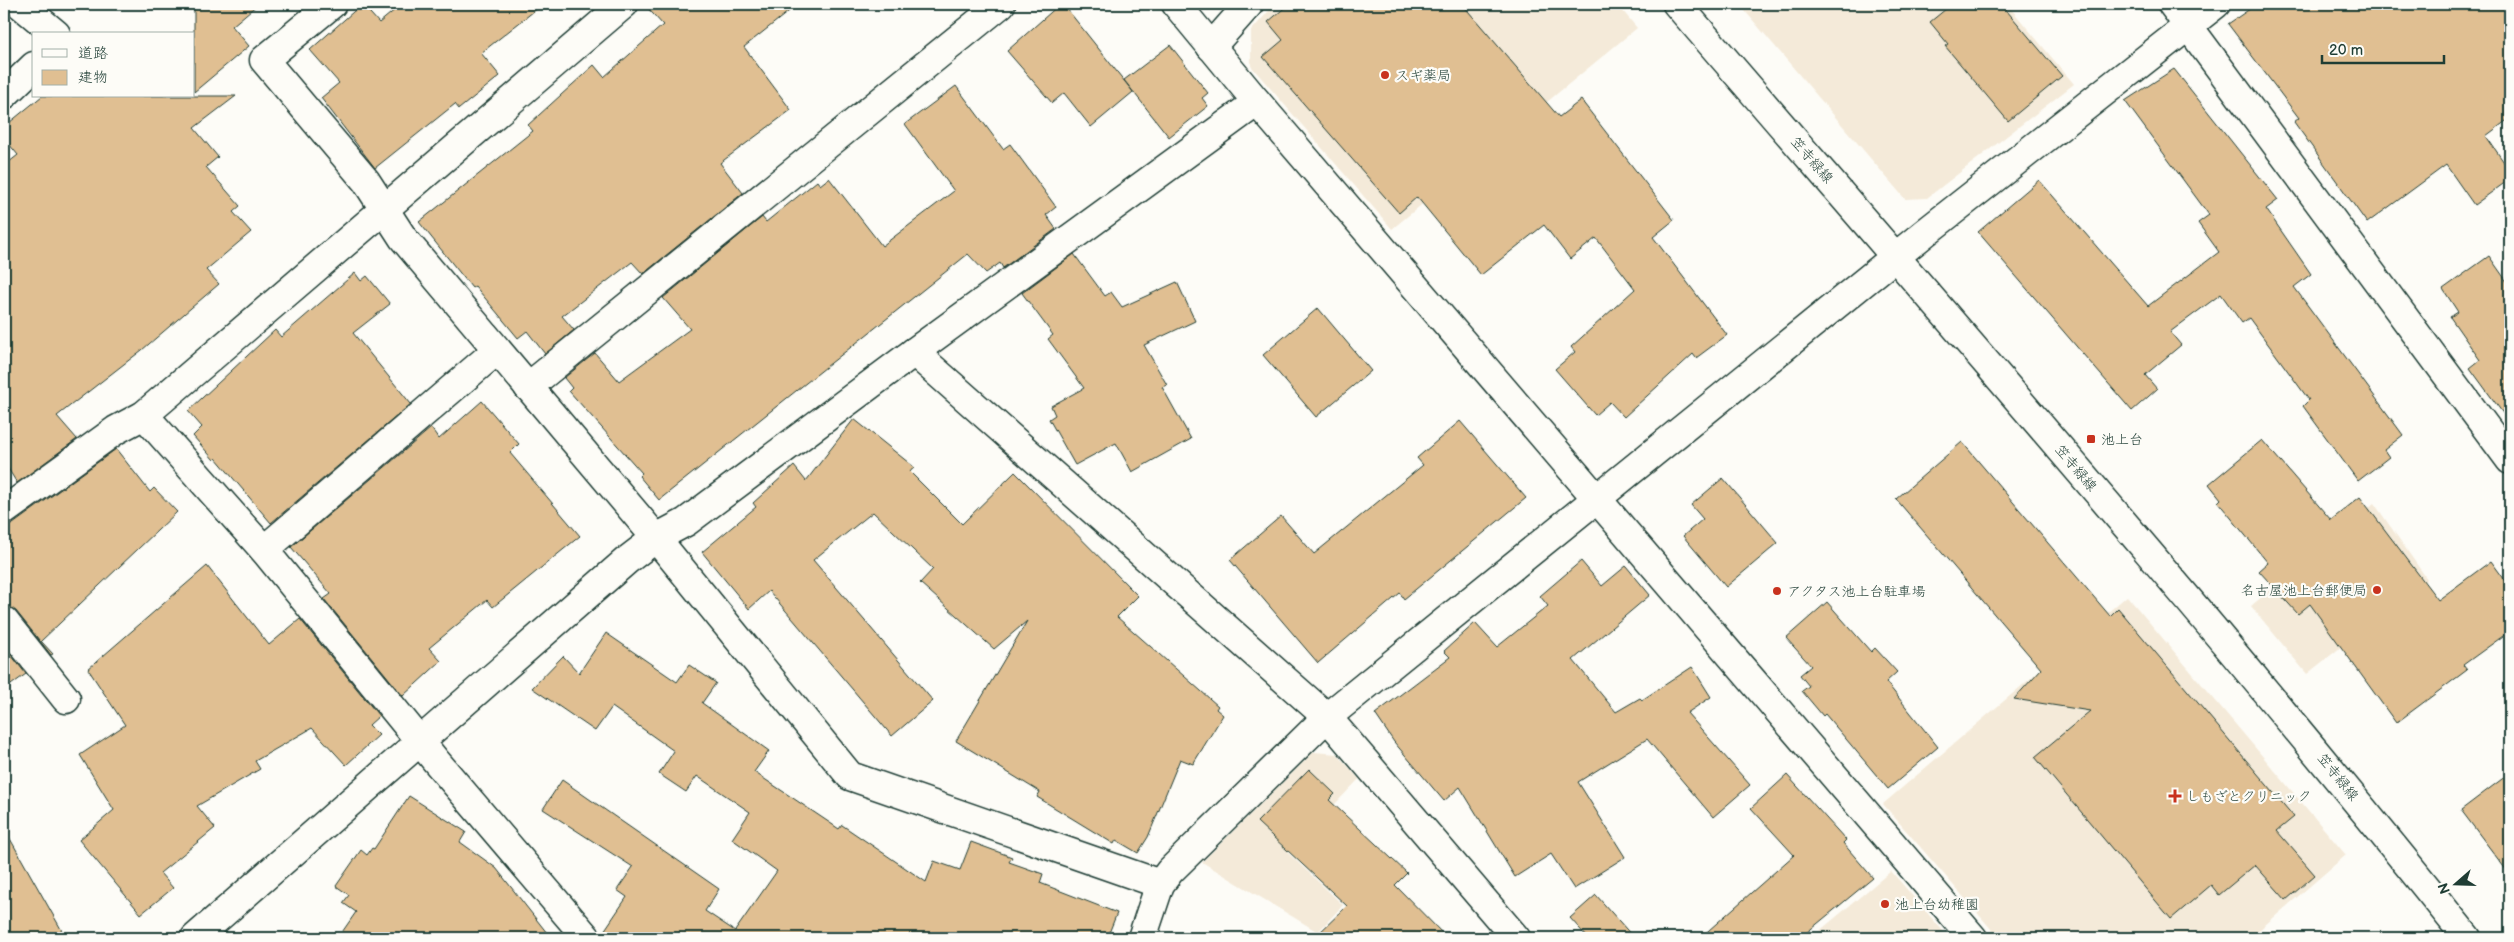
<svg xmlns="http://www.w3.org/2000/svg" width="2514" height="942" font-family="'Balsamiq Sans','Klee One',sans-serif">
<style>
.built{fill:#f4ead9}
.building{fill:#e0bf92;stroke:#1f3d34}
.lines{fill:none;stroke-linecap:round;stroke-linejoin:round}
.minor-casing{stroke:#1f3d34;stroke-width:31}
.minor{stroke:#fdfcf7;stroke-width:28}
.poi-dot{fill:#c8321e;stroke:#fdfcf7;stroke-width:2}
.labels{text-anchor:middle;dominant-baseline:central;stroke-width:4.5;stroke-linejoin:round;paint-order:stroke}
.poi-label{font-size:14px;fill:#1f3d34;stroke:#fdfcf7;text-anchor:start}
.street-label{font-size:14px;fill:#1f3d34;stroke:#fdfcf7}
</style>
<rect width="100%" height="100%" fill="#fdfcf7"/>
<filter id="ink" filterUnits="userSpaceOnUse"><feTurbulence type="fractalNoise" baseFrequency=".02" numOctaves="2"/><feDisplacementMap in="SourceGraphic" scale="10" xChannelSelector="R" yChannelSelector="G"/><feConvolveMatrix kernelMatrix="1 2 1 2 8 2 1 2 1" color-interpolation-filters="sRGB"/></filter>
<g filter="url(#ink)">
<g class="built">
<path d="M1275,4H1617L1637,28L1392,229L1251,66V31Z"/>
<path d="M1739,4H2007L2074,84L1927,198L1905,199Z"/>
<path d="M2374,503L2427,579L2307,674L2251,606Z"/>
<path d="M2127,596L2346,855L2250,938H1999L1883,804Z"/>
<path d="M1314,752L1337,754L1359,779L1288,853L1343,905L1318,932L1202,862Z"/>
<path d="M1891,871L1949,938H1811Z"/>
</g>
<g class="building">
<path d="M194,4H258L232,26L249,46L194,92Z"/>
<path d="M362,4L379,23L402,4H543L481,53L500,76L459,109L455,104L375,168L321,98L339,83L310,50Z"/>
<path d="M644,4H798L744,47L791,110L720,163L743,193L643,274L632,262L562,316L574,330L545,354L527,331L518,338L475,286L472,288L419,222L533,131L528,125L594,65L604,77L663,25Z"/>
<path d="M1060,4H1063L1133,92L1091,127L1064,93L1052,103L1007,51Z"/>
<path d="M1289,4H1462L1559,117L1581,100L1674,220L1653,237L1727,335L1696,358L1693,354L1624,417L1610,402L1595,415L1555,369L1575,352L1571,347L1635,289L1596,238L1570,259L1544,225L1481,275L1417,197L1399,213L1263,57L1283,40L1268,22Z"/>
<path d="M1952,4H2001L2062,76L2008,121L1945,46L1948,44L1930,22Z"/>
<path d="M2257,4H2502L2510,15V118L2486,136L2510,171V179L2474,205L2446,165L2367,223L2294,122L2299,118L2228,24Z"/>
<path d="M1170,45L1208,93L1202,98L1208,106L1169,137L1124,80Z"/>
<path d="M2174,69L2278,200L2266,209L2311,274L2294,287L2403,435L2384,450L2389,457L2358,481L2303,406L2309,400L2249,318L2242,323L2221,294L2170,332L2181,345L2145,375L2157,389L2132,411L1978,232L2039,180L2148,306L2219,252L2198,223L2209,215L2125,101Z"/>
<path d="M956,86L1003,149L1010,144L1056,207L1046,215L1056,229L1003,268L1000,263L986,273L968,254L659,500L639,476L642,473L569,391L572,388L564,378L595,353L619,381L690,329L663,298L762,217L766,222L817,181L820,185L829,178L882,246L954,191L905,124Z"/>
<path d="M42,96H236L194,128L218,157L206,167L240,206L233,212L251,232L206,270L219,284L142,350L57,416L77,439L17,483L4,462V166L18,155L4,138V127Z"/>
<path d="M1074,254L1105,296L1111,292L1122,307L1177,282L1195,321L1144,345L1167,385L1162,387L1191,439L1132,472L1116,443L1075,465L1049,419L1055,415L1051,406L1084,388L1048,339L1053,335L1022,293Z"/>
<path d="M2489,256L2510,286V423L2470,368L2480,360L2450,317L2458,312L2443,289Z"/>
<path d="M355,273L361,281L367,276L390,304L353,333L411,404L271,523L216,458L214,460L193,436L202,427L188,411L275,330L281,337Z"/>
<path d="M1318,308L1371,371L1316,417L1263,355Z"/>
<path d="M482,401L519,444L510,453L580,536L493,607L487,600L429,648L441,661L403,696L324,599L331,594L291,547L431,428L439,439Z"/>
<path d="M854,419L914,467L910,472L962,524L1015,472L1138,596L1117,617L1218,706L1216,709L1223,715L1193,764L1180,759L1148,837L1138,853L1116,840L1114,844L1037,797L1040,792L956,741L1027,621L994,649L920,583L933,569L873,512L813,560L933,701L892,736L769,591L749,609L702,552L756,507L753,503L794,466L806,481Z"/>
<path d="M1460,421L1526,498L1404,599L1400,593L1318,663L1230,560L1281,516L1314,554L1423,465L1417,458Z"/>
<path d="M2262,440L2331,520L2360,497L2438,600L2491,561L2510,587V631L2463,665L2467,670L2396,723L2310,604L2298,614L2259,571L2268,563L2218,502L2221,499L2209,484Z"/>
<path d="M1962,442L2110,616L2118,608L2294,817L2277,831L2315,875L2286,900L2255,865L2219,895L2211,885L2171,919L2035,757L2090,711L2014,699L2041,669L1896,499Z"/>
<path d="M116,449L150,492L154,488L177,512L41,641L53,654L51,655L16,611L4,606V528L13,524Z"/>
<path d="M1723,478L1778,543L1726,587L1683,536L1703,519L1691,505Z"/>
<path d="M1581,561L1602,586L1626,566L1650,595L1573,660L1616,712L1640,698L1642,700L1692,667L1711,697L1687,713L1750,785L1713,817L1647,739L1578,782L1625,857L1574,889L1551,854L1515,877L1460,787L1444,801L1394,742L1375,714L1450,657L1444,651L1475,623L1497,647L1548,606L1540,596Z"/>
<path d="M207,566L269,645L300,619L379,716L369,725L379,735L346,765L312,728L255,761L260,769L197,806L215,828L160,873L173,888L141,914L79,840L114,810L80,755L125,725L88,669Z"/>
<path d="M1827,602L1871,652L1875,648L1897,672L1886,682L1938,747L1888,789L1825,714L1823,716L1802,691L1809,686L1800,675L1811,666L1786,638Z"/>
<path d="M606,633L677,682L689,665L716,683L702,703L769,751L754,772L839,829L842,825L926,882L934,861L960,870L971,842L1012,857L1009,862L1043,874L1040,883L1117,913L1107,938H602V934L627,897L617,890L633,867L543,809L562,780L719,889L705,911L735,931L777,871L732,839L750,812L697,776L686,792L659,774L674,751L612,707L595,731L532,688L563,656L579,673Z"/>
<path d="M4,646L26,674L4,690Z"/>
<path d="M1309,769L1335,794L1329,800L1407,873L1395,885L1447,938H1314L1347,906L1257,822Z"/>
<path d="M2510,773V875L2461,810Z"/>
<path d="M1787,775L1846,840L1843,843L1873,878L1800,938H1700L1794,855L1751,808Z"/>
<path d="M409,796L466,832L460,842L496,868L551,938H338L356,912L343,903L349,895L336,886L361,850L367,855L372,848L374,849Z"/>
<path d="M4,828L66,938H4Z"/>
<path d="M1596,895L1634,938H1588L1570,918Z"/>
</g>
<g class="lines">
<defs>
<g id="minor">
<path d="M20,4L56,34"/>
<path d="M1176,4L1257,102L1973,938"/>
<path d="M1677,4C1943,313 2213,620 2467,938"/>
<path d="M2172,4L2510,460"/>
<path d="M1211,47L1249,4"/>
<path d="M4,95L34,66"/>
<path d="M914,352L1327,717L1516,938"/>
<path d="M528,387L1001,4"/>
<path d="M144,415L264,550L436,761L587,938"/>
<path d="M4,511L116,430L144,415L624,4"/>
<path d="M264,550L496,351"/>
<path d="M4,621L66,699"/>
<path d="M1160,884L850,776L656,538L686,522L914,352L1257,102"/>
<path d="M195,938L626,561L656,538L403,238L366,181L264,60L332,4"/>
<path d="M1142,938L1160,884L1170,871L1327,717L1926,232L2216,4"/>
</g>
</defs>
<use href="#minor" class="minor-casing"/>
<use href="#minor" class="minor"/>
</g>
</g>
<g class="poi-dot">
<circle cx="1385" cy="75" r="5"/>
<rect x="2086" y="434" width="10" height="10" rx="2.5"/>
<circle cx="2377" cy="590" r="5"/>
<circle cx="1777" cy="591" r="5"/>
<path d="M2172.5 788.5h5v5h5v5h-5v5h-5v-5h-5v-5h5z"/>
<circle cx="1885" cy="904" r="5"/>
</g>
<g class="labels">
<g class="poi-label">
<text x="1395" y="75">スギ薬局</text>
<text x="2101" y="439">池上台</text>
<text x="2367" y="590" text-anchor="end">名古屋池上台郵便局</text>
<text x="1787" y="591">アクタス池上台駐車場</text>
<text x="2186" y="796">しもざとクリニック</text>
<text x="1895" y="904">池上台幼稚園</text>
</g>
<g class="street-label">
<text transform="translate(1812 160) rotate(49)">笠寺緑線</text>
<text transform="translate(2076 468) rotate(50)">笠寺緑線</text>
<text transform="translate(2338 777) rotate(51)">笠寺緑線</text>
</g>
</g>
<rect width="2514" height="942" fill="none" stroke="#fdfcf7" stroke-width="20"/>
<rect x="10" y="10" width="2494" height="922" fill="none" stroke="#1f3d34" stroke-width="2" filter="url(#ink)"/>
<rect x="32" y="32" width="162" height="65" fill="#fdfcf7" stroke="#a4b0a9"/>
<rect x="42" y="49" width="25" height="8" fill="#fdfcf7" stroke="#a4b0a9"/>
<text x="78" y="58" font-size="15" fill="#1f3d34">道路</text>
<rect x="42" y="70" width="25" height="15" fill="#e0bf92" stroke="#a4b0a9"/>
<text x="78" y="82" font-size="15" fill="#1f3d34">建物</text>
<g transform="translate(2456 884) rotate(250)" stroke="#fdfcf7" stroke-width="4" paint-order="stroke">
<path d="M0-4L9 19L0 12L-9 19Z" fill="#1f3d34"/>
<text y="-8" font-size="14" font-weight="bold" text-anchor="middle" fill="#1f3d34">N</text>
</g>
<path d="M2322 55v8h122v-8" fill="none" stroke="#1f3d34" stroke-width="2.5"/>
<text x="2329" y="55" font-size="15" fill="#1f3d34" stroke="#fdfcf7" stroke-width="4" paint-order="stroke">20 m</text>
</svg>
